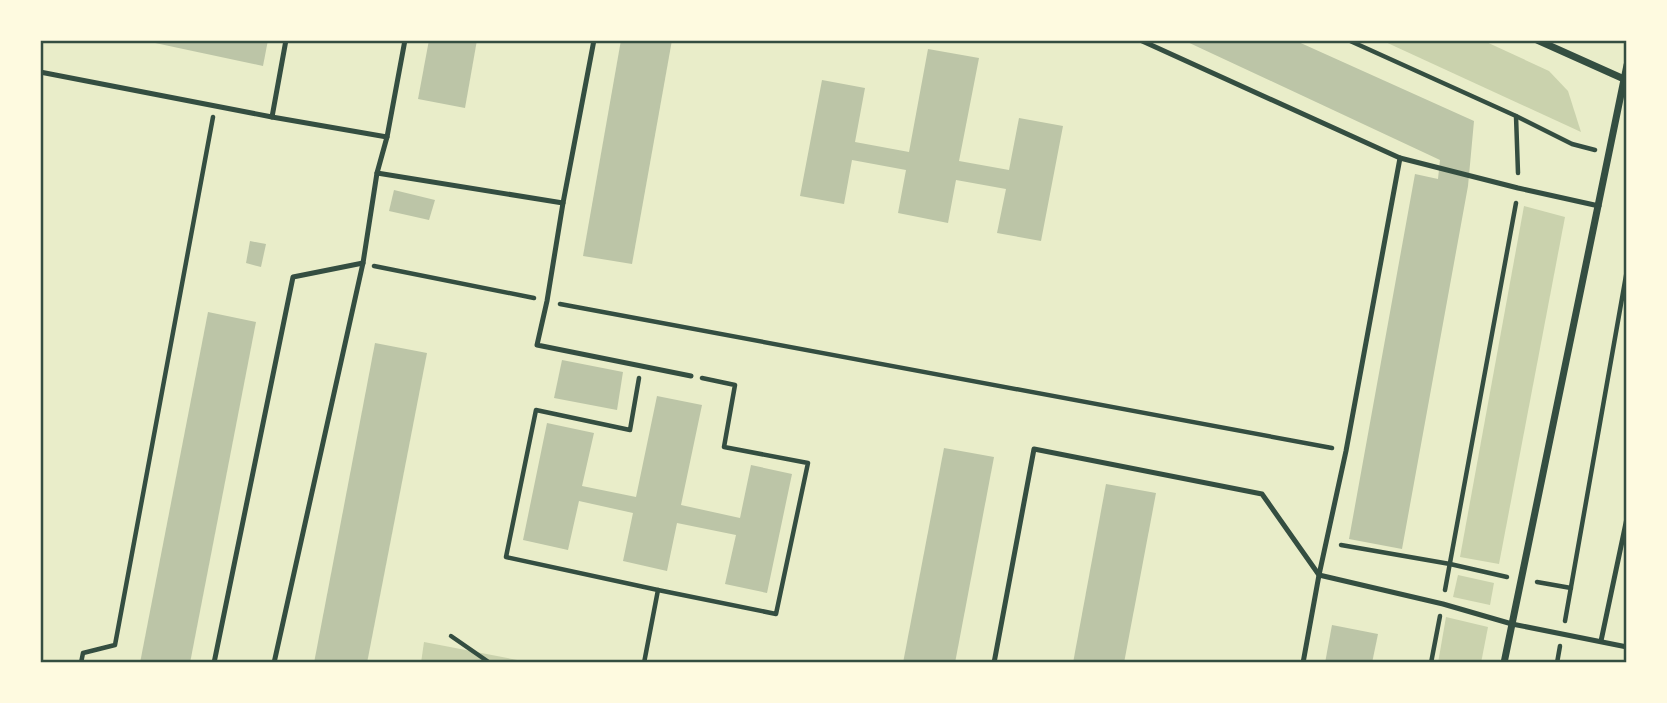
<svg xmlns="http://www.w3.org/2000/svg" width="1667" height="703" font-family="'Fira Sans Condensed',sans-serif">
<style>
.green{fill:#cad2ad}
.building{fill:#bcc5a7}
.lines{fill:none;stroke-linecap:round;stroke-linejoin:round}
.path{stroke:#344e41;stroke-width:4.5}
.service{stroke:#344e41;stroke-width:5}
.minor{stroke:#344e41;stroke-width:7}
.neatline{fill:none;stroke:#344e41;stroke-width:2.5}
</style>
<rect width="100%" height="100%" fill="#e9edc9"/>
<g class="green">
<path d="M1381,40H1482L1549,71L1568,91L1581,132Z"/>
<path d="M1524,206L1565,217L1499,564L1460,557Z"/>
<path d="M1458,575L1494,583L1490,605L1453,597Z"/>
<path d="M1446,617L1488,627L1481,663H1438Z"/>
<path d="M424,642L533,663H421Z"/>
</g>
<g class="building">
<path d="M141,40H268L263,66Z"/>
<path d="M429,40H477L465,108L418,99Z"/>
<path d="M621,40H672L632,264L583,256Z"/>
<path d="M1183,40H1294L1474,121L1468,186L1402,549L1349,539L1415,174L1438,179L1440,160Z"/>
<path d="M928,49L979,58L959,161L1009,170L1019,118L1063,126L1041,241L997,233L1006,189L956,180L948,223L898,213L906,170L852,160L844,204L800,196L822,80L865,88L855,142L909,152Z"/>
<path d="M394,190L435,200L429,220L389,211Z"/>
<path d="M250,241L266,244L261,267L246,263Z"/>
<path d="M208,312L256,322L190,663H140Z"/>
<path d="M375,343L427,353L367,663H314Z"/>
<path d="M562,360L623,372L617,410L554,398Z"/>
<path d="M657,396L702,405L681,505L740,518L751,465L792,474L767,593L725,584L736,535L677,523L667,571L623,561L633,513L579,501L568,550L523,540L547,423L594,433L582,486L636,497Z"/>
<path d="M944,448L994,457L955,663H903Z"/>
<path d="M1106,484L1156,493L1124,663H1073Z"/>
<path d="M1332,625L1378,634L1372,663H1325Z"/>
</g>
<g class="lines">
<g class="path">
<path d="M1348,40L1516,116L1518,173"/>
<path d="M1516,116L1572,144L1595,150"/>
<path d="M374,266L534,298"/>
<path d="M560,304L1332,448"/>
<path d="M639,378L630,430L536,410L506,557L658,590"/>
<path d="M1341,545L1450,564L1507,577"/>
<path d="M1537,582L1571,588"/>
<path d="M1445,590L1516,203"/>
<path d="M1565,621L1627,270"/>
<path d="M451,636L490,663"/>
<path d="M81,663L83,653L115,645L213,117"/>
<path d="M644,663L658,590L776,614L808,463L724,447L735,385L702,378"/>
<path d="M1431,663L1440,616"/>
<path d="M1557,663L1560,646"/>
</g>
<g class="service">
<path d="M1140,40L1400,158L1518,188L1599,206"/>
<path d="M40,72L272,117L387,137"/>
<path d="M272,117L286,40"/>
<path d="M377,173L563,203L594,40"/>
<path d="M563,203L547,301L537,345L691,376"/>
<path d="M1601,641L1627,518"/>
<path d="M214,663L293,277L363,263"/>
<path d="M274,663L363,263L377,173L387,137L405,40"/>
<path d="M994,663L1034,449L1262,494L1319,575L1443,604L1512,624L1627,647"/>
<path d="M1303,663L1319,575L1346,451L1400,158"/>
</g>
<g class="minor">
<path d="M1537,40L1624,79"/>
<path d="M1504,663L1627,65"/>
</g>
</g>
<rect width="1667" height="703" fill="none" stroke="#fefae0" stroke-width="84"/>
<rect x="42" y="42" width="1583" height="619" class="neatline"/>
</svg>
